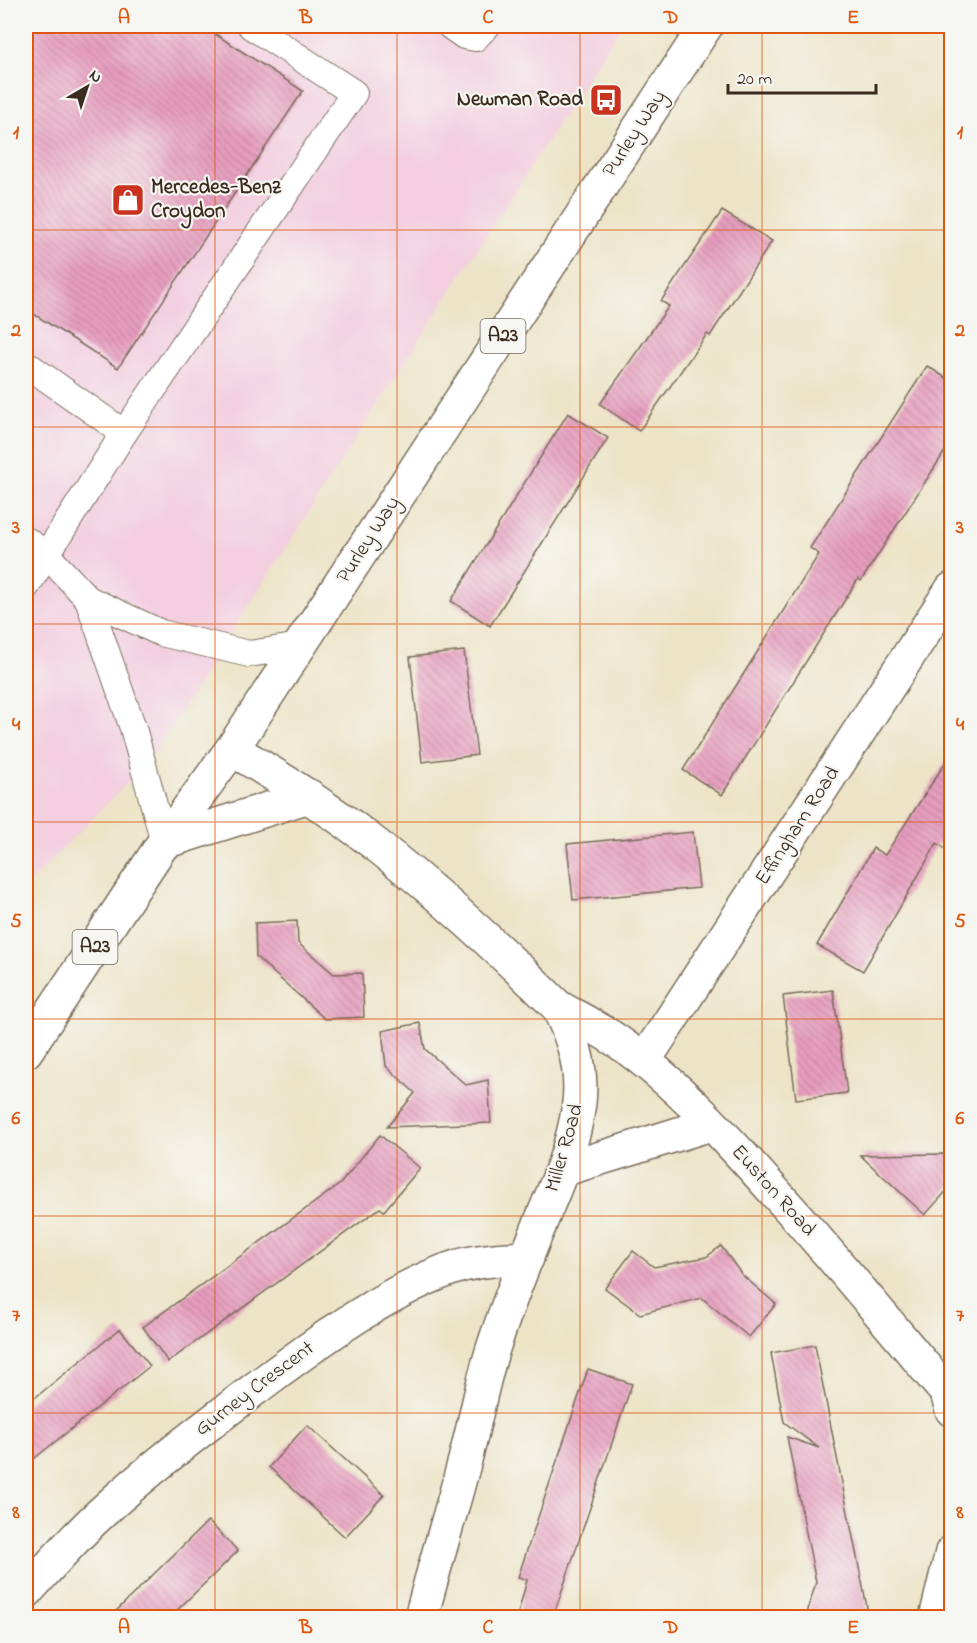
<svg xmlns="http://www.w3.org/2000/svg" width="977" height="1643" font-family="'Indie Flower',sans-serif">
<style>
.built{fill:#f3cfe0}
.building{fill:url(#building-back-hatch)}
.lines{fill:none;stroke-linecap:round;stroke-linejoin:round}
.service-casing{stroke:#796b5a;stroke-width:28}
.minor-casing{stroke:#796b5a;stroke-width:36}
.tertiary-casing{stroke:#796b5a;stroke-width:36}
.trunk-casing{stroke:#796b5a;stroke-width:36}
.service{stroke:#fff;stroke-width:26}
.minor{stroke:#fff;stroke-width:33}
.tertiary{stroke:#fff;stroke-width:33}
.trunk{stroke:#fff;stroke-width:33}
.grid{fill:none;stroke:#df570d;stroke-width:1.5;stroke-opacity:0.55}
.labels{text-anchor:middle;dominant-baseline:central;stroke-width:4.5;stroke-linejoin:round;paint-order:stroke}
.shield{fill:#f6f6f2;stroke:#73675e;stroke-width:1.5}
.shield-label{font-size:20px;font-weight:bold;fill:#3b2a1e}
.poi-label{font-size:21px;font-weight:bold;fill:#3b2a1e;stroke:#f6f6f2;text-anchor:end}
.street-label{font-size:21px;fill:#3b2a1e;stroke:#f6f6f2}
.neatline{fill:none;stroke:#df570d;stroke-width:2}
.grid-label{font-size:20px;text-anchor:middle;font-weight:bold;fill:#df570d}
</style>
<defs>
<pattern id="building-back-hatch" width="6" height="6" patternUnits="userSpaceOnUse" patternTransform="scale(1.5)"><rect width="6" height="6" fill="#e89ebf"/><path d="M-1 5l2 2M0 0l6 6M5-1l2 2" fill="none" stroke="#bd819b"/></pattern>
</defs>
<rect width="100%" height="100%" fill="#f6f6f2"/>
<filter id="ink" filterUnits="userSpaceOnUse"><feTurbulence type="fractalNoise" baseFrequency=".0167" numOctaves="2"/><feDisplacementMap in="SourceGraphic" scale="12" xChannelSelector="R" yChannelSelector="G"/><feConvolveMatrix kernelMatrix="1 2 1 2 8 2 1 2 1" color-interpolation-filters="sRGB"/></filter>
<filter id="wash" filterUnits="userSpaceOnUse"><feTurbulence type="fractalNoise" baseFrequency=".008" numOctaves="4" result="noise"/><feDisplacementMap in="SourceGraphic" scale="24" xChannelSelector="R" yChannelSelector="G"/><feGaussianBlur stdDeviation="1.35" result="paint"/><feColorMatrix in="noise" values="0 0 0 0 0 0 0 0 0 0 0 0 0 0 0 0 0 1.4 0 .05"/><feComposite in="paint" operator="in"/></filter>
<g filter="url(#wash)">
<rect width="100%" height="100%" fill="#ede4c8"/>
<path class="built" d="M26,26H621L149,761L26,886Z"/>
<g id="blocks">
<g class="building">
<path d="M26,26H203L303,91L118,368L26,309Z"/>
<path d="M722,211L772,241L710,336L707,334L639,431L600,404L669,306L661,301Z"/>
<path d="M927,366L951,381V442L861,581L858,579L722,795L683,770L819,554L810,548Z"/>
<path d="M568,413L608,438L490,626L451,601Z"/>
<path d="M464,651L477,755L422,762L410,657Z"/>
<path d="M951,754V853L937,843L863,971L817,945L873,848L885,855Z"/>
<path d="M693,832L699,888L573,900L567,844Z"/>
<path d="M297,921L298,943L334,974L362,973L364,1017L325,1019L256,957L255,923Z"/>
<path d="M833,990L847,1093L796,1099L783,996Z"/>
<path d="M420,1023L425,1049L466,1085L488,1080L491,1123L387,1127L415,1093L386,1066L382,1031Z"/>
<path d="M380,1135L420,1168L384,1211L380,1208L168,1362L143,1327L340,1184Z"/>
<path d="M951,1154V1186L925,1215L860,1155Z"/>
<path d="M721,1246L742,1275L776,1304L749,1337L702,1298L640,1314L605,1288L633,1251L654,1267L706,1257Z"/>
<path d="M120,1329L150,1366L26,1465V1405Z"/>
<path d="M815,1345L838,1463L869,1617H806L816,1582L787,1437L819,1448L784,1422L771,1353Z"/>
<path d="M588,1369L632,1384L553,1617H517L527,1580L518,1577Z"/>
<path d="M307,1425L384,1495L345,1537L269,1467Z"/>
<path d="M208,1521L238,1551L170,1617H110Z"/>
</g>
</g>
</g>
<g filter="url(#ink)">
<use href="#blocks" fill-opacity="0" stroke="#796b5a" stroke-width="1.5"/>
<g class="lines">
<defs>
<g id="service">
<path d="M450,26L464,36L475,38L487,26"/>
<path d="M26,364L124,433"/>
<path d="M26,540L46,554L88,599L161,633L249,654L300,646"/>
<path d="M26,587L124,433L354,93L251,26"/>
<path d="M88,599L133,728L164,842"/>
</g>
<g id="minor">
<path d="M558,1007C578,1018 598,1028 617,1041C678,1083 732,1144 781,1199C838,1262 892,1328 947,1393L952,1410"/>
<path d="M644,1061L952,589"/>
<path d="M562,1170L711,1124"/>
<path d="M26,1592C49,1567 72,1540 98,1516C151,1467 210,1423 268,1379C323,1338 393,1287 459,1266C481,1260 504,1259 527,1258"/>
<path d="M936,1618L952,1552"/>
</g>
<g id="tertiary">
<path d="M232,749C277,776 321,803 362,834C432,887 496,946 558,1007C573,1037 583,1068 579,1103C574,1144 558,1181 542,1219C524,1264 505,1309 491,1355C481,1388 475,1422 466,1456C452,1510 435,1563 421,1618"/>
<path d="M164,842L309,796"/>
</g>
<path id="trunk" d="M26,1051L164,842L232,749L706,26"/>
</defs>
<use href="#service" class="service-casing"/>
<use href="#minor" class="minor-casing"/>
<use href="#tertiary" class="tertiary-casing"/>
<use href="#trunk" class="trunk-casing"/>
<use href="#service" class="service"/>
<use href="#minor" class="minor"/>
<use href="#tertiary" class="tertiary"/>
<use href="#trunk" class="trunk"/>
</g>
</g>
<path class="grid" d="M215,26V1618M397,26V1618M580,26V1618M762,26V1618M26,230H952M26,427H952M26,624H952M26,822H952M26,1019H952M26,1216H952M26,1413H952"/>
<defs>
<symbol id="bus-square" viewBox="-11 -11 22 22"><rect x="-9" y="-9" width="18" height="18" rx="4" fill="#c8321e" stroke="#f6f6f2"/><path d="M-5-6H5V4H4V6H2V4H-2V6H-4V4H-5ZM-3.5-4V0h7V-4ZM-3.5 1.2v1.5H-2V1.2ZM2 1.2v1.5H3.5V1.2Z" fill="#fff"/></symbol>
<symbol id="shop-square" viewBox="-11 -11 22 22"><rect x="-9" y="-9" width="18" height="18" rx="4" fill="#c8321e" stroke="#f6f6f2"/><path d="M-5-2.5h2.3a2.7 3.5 0 0 1 5.4 0H5L5.5 6h-11ZM-1.5-2.5h3a1.5 2.3 0 0 0-3 0Z" fill="#fff"/></symbol>
</defs>
<g fill-rule="evenodd">
<use href="#bus-square" x="587" y="81" width="38" height="38"/>
<use href="#shop-square" x="109" y="181" width="38" height="38"/>
</g>
<g class="labels">
<g class="shield">
<rect x="480.5" y="319" width="45" height="34" rx="4.5"/>
<rect x="72.5" y="930" width="45" height="34" rx="4.5"/>
</g>
<g class="shield-label">
<text x="503" y="336">A23</text>
<text x="95" y="947">A23</text>
</g>
<g class="poi-label">
<text x="583" y="100">Newman Road</text>
<text x="151" y="188" text-anchor="start">Mercedes-Benz<tspan x="151" dy="24">Croydon</tspan></text>
</g>
<g class="street-label">
<text transform="translate(635 134) rotate(-57)">Purley Way</text>
<text transform="translate(369 540) rotate(-57)">Purley Way</text>
<text transform="translate(798 826) rotate(-57)">Effingham Road</text>
<text transform="translate(565 1148) rotate(-74)">Miller Road</text>
<text transform="translate(773 1191) rotate(48)">Euston Road</text>
<text transform="translate(255 1389) rotate(-37)">Gurney Crescent</text>
</g>
</g>
<rect width="977" height="1643" fill="none" stroke="#f6f6f2" stroke-width="66"/>
<g transform="translate(87 87) rotate(39)" stroke="#f6f6f2" stroke-width="4.5" paint-order="stroke">
<path d="M0-4.5L10 22L0 15L-10 22Z" fill="#3b2a1e"/>
<text y="-9" font-size="16" font-weight="bold" text-anchor="middle" fill="#3b2a1e">N</text>
</g>
<path d="M728 84v9h148v-9" fill="none" stroke="#3b2a1e" stroke-width="3"/>
<text x="737" y="84" font-size="18" fill="#3b2a1e" stroke="#f6f6f2" stroke-width="4.5" paint-order="stroke">20 m</text>
<rect x="33" y="33" width="911" height="1577" class="neatline"/>
<g class="grid-label">
<text x="124" y="23">A</text>
<text x="306" y="23">B</text>
<text x="488" y="23">C</text>
<text x="671" y="23">D</text>
<text x="853" y="23">E</text>
<text x="16" y="138">1</text>
<text x="960" y="138">1</text>
<text x="16" y="336">2</text>
<text x="960" y="336">2</text>
<text x="16" y="533">3</text>
<text x="960" y="533">3</text>
<text x="16" y="730">4</text>
<text x="960" y="730">4</text>
<text x="16" y="927">5</text>
<text x="960" y="927">5</text>
<text x="16" y="1124">6</text>
<text x="960" y="1124">6</text>
<text x="16" y="1321">7</text>
<text x="960" y="1321">7</text>
<text x="16" y="1518">8</text>
<text x="960" y="1518">8</text>
<text x="124" y="1633">A</text>
<text x="306" y="1633">B</text>
<text x="488" y="1633">C</text>
<text x="671" y="1633">D</text>
<text x="853" y="1633">E</text>
</g>
</svg>
